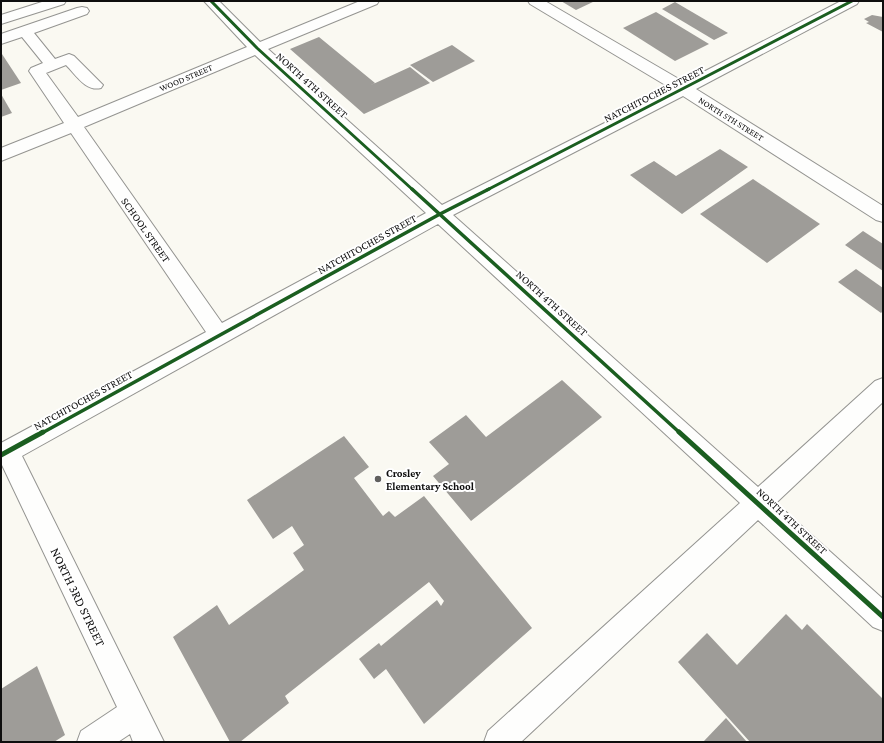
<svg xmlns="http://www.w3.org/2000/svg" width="884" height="743" font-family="'Crimson Pro',serif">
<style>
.building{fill:#9e9c98}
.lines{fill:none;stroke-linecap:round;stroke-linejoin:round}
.minor-casing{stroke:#949491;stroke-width:2}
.minor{fill:#fefefd;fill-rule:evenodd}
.cycleway-far2-casing{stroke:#fff;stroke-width:5}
.cycleway-far1-casing{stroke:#fff;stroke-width:6}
.cycleway-casing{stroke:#fff;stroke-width:8}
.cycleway-far2{stroke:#1b5e20;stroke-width:3}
.cycleway-far1{stroke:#1b5e20;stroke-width:3.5}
.cycleway{stroke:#1b5e20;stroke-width:5}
.poi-dot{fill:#61605e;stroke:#fff;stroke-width:1.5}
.labels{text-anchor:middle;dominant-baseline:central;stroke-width:4;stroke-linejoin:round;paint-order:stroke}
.far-street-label{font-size:9px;fill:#0e0e0e;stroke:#fff}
.street-label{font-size:11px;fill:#0e0e0e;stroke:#fff}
.poi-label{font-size:11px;font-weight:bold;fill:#0e0e0e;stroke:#fff;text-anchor:start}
.near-street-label{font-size:13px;fill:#0e0e0e;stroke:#fff}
</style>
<rect width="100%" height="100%" fill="#faf9f2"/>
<g class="building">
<path d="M561,1H595L576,10Z"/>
<path d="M675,2L728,33L714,40L662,9Z"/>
<path d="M656,12L709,44L675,61L623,28Z"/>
<path d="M872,15L883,17V32L866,23L869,22L864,19Z"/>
<path d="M319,37L375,83L371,85L410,67L430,83L364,114L290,49Z"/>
<path d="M452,45L475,61L433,82L410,65Z"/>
<path d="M1,54H2L21,83L1,90Z"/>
<path d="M1,94L12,113L1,117Z"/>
<path d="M720,149L748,167L682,214L630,175L654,161L676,176Z"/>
<path d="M753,179L820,224L767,263L700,214Z"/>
<path d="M863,231L883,244V271L845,245Z"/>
<path d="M856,269L883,288V311L881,313L838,282Z"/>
<path d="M562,380L602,417L471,521L433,476L449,464L429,442L466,415L486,437Z"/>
<path d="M344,436L369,467L354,478L383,516L389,511L395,517L424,496L532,628L424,724L386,669L374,679L359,659L379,643L381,646L437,600L441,606L444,601L429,582L285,696L289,703L240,742H230L173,637L217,605L229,625L304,570L293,553L304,545L292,526L273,539L247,500Z"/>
<path d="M786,614L802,630L807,624L883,699V742H750L678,662L707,633L737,665Z"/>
<path d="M37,666L65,735L54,742H1V689Z"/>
<path d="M726,718L747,742H703Z"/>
</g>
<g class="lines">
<defs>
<g id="minor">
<path d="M45,1H66L64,4L1,24V15Z"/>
<path d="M204,1H219L260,42L360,1H379L377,4L268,49L442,205L672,89L530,4L528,1H545L684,82L841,1H859L857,4L696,89L883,206V222L876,220L683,96L453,215L758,487L875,381L883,378V402L776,503L883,599V631L873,627L758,520L521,742H484L488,731L740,503L438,224L22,456L164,742H133L130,734L118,742H77L81,731L117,707L2,465L1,466V443L206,332L71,133L1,161V148L64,123L29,71L31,68L43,63L22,37L1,44V34L77,8L82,7L87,8L89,11L87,14L34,33L55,59L69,54L74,56L103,85L101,88C86,92 76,75 66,65L46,73L78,117L247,47ZM255,55L426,213L222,323L84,127Z"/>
</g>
</defs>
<use href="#minor" class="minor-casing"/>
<use href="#minor" class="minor"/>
<defs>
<g id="cycleway-far2">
<path d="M211,1L257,48L413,190"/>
<path d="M487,190L852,1"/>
</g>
<g id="cycleway-far1">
<path d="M412,189L680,433"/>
<path d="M42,433L440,214L489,189"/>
</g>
<g id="cycleway">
<path d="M679,432L883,617"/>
<path d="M1,455L43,432"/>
</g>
</defs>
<use href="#cycleway-far2" class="cycleway-far2-casing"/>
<use href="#cycleway-far1" class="cycleway-far1-casing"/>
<use href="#cycleway" class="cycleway-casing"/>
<use href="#cycleway-far2" class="cycleway-far2"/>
<use href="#cycleway-far1" class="cycleway-far1"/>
<use href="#cycleway" class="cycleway"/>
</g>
<circle class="poi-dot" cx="378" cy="479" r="4"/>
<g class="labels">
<g class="far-street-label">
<text transform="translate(186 78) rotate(-23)">WOOD STREET</text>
<text transform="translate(731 119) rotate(32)">NORTH 5TH STREET</text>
</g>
<g class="street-label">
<text transform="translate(312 85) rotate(42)">NORTH 4TH STREET</text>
<text transform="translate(654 94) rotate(-27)">NATCHITOCHES STREET</text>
<text transform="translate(146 230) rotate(55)">SCHOOL STREET</text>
<text transform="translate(367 244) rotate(-29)">NATCHITOCHES STREET</text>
<text transform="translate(552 303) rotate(42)">NORTH 4TH STREET</text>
<text transform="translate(83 400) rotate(-29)">NATCHITOCHES STREET</text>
<text transform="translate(792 521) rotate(43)">NORTH 4TH STREET</text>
</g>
<g class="poi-label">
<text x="386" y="473">Crosley<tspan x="386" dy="13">Elementary School</tspan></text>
</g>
<g class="near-street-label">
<text transform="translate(78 597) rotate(64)">NORTH 3RD STREET</text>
</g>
</g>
<rect width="884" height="743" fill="none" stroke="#0e0e0e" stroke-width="4"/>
</svg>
